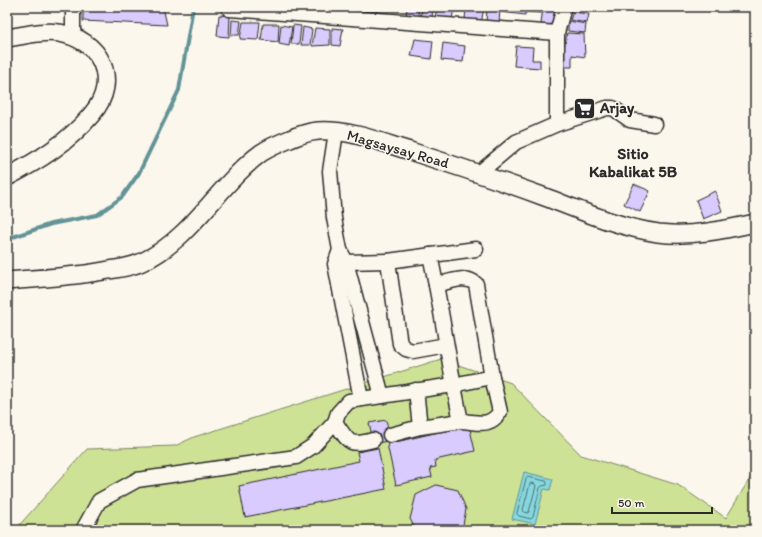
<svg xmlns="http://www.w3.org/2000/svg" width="762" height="537" font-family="Itim,sans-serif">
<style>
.green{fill:#cee296;stroke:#7c8660}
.water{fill:#86d8de;stroke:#629396}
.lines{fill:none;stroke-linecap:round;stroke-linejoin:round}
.shore{stroke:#4f7073;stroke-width:1}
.stream{stroke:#629396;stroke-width:4}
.building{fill:#d9cbfd;stroke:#2b2b2b}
.minor-casing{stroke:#2b2b2b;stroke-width:17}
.major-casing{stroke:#2b2b2b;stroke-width:20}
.minor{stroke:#fbf7ec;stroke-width:14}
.major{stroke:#fbf7ec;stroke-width:17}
.labels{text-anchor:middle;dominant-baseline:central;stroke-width:3;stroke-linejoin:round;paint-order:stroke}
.poi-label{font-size:15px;font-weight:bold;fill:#2b2b2b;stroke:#fbf7ec;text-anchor:start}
.street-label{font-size:15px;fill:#2b2b2b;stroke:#fbf7ec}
.neighbourhood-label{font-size:16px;font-weight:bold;fill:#2b2b2b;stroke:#fbf7ec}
</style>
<rect width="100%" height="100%" fill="#fbf7ec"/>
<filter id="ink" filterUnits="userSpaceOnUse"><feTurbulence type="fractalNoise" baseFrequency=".025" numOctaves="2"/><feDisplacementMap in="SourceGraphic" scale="8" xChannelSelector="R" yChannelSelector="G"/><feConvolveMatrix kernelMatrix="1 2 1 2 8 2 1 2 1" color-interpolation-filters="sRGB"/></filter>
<g filter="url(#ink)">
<path class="green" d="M441,359L511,383L581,455L678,485L726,518L755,470V530H15L87,449L175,446L194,437Z"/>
<path class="water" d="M524,472L553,479L550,490L544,489L535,524L512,519Z"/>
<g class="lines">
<g class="shore">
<path d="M527,477L546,481L547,483V485L542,486L540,488L533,517L531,519L519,516L517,514Z"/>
<path d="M532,483L535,484L536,486L529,512L527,513L524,512L523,510L530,484Z"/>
</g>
<path class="stream" d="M7,239L51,224L97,215L122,197L139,173L179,90L193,7"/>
</g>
<g class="building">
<path d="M83,7H163L167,25L83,21Z"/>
<path d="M363,7H377L376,15L361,14Z"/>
<path d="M407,7H419L418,17L406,15Z"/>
<path d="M423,7H433L432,17L420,16Z"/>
<path d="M437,7H454L452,20L435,18Z"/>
<path d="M466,7H484L481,24L465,20Z"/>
<path d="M501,7H526L525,15L501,12Z"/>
<path d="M526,7H542L541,13L526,12Z"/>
<path d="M543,7L558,10L555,27L541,24Z"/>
<path d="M487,8H500L499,24L486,23Z"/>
<path d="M573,12L589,14L587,23L570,20Z"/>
<path d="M219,15L230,16L229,37L217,36Z"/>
<path d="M232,20L241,21L239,35H231Z"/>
<path d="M568,21L586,24L585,33L568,31Z"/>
<path d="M243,22H260L258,40L240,39Z"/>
<path d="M263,24H279L278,42L261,40Z"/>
<path d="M281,25L292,27L289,46L279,44Z"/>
<path d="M293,25L301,26L299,44H291Z"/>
<path d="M303,27L312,29L310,45H301Z"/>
<path d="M315,28L330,29V45L312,46Z"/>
<path d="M332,28L343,29L340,46L332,45Z"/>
<path d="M567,33L584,34L585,57L572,55V67H562L563,53Z"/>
<path d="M415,39L433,41L431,59L411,56Z"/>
<path d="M443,43L465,46L463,62L441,60Z"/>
<path d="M516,46L533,47L532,60H540V68L514,66Z"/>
<path d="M634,184L650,191L640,212L624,204Z"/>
<path d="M715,191L722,211L703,219L696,200Z"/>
<path d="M386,420L391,440L374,444L369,423Z"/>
<path d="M469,425L475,451L435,460L436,467L430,468L432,477L396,485L387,444Z"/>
<path d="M378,448L386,489L245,517L239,486L359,461L357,452Z"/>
<path d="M436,485L458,490L466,509L462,530H416L410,519L416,495Z"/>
</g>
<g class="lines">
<defs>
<g id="minor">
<path d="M229,9L557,33"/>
<path d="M73,36V7"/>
<path d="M557,124V33L564,7"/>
<path d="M336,132L330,171L334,218L340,250L346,262L382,396"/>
<path d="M479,173L516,142L557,124L607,108H613L630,120L654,124"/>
<path d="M340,250L335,264L361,399"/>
<path d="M338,263L346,262L388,261"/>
<path d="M436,285C449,282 466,274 476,284L492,377L500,412C489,428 478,422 461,421"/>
<path d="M446,345L413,351L406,349L400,344L388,261L476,249"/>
<path d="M416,390L420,427L461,421C449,366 442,310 430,255"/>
<path d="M335,422C349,442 348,447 373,440"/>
<path d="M390,435L420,427"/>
<path d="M83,530L99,501L137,480L296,457L313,446L335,422L338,413L349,401L453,385L492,377"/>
</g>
<g id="major">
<path d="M7,38C23,36 42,30 59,33C100,39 121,80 92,114C69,142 38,161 7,177"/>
<path d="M7,281C41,278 75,277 109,270C121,268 133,267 144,261C191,239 220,183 261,153C270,147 280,143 290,139C299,135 308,132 318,131C350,129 383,143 413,152C457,166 501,181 545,197C582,211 618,227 658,233C690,237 724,230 755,223"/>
</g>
</defs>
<use href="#minor" class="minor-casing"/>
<use href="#major" class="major-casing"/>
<use href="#minor" class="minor"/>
<use href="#major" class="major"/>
</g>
</g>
<defs>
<symbol id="supermarket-square" viewBox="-11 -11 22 22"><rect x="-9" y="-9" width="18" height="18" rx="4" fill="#2b2b2b" stroke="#fbf7ec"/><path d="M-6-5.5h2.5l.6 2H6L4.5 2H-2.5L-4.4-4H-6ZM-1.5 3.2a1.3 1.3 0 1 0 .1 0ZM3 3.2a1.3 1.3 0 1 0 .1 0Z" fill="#fff"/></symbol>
</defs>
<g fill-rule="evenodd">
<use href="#supermarket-square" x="572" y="96" width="25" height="25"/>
</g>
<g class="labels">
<g class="poi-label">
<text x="600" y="108">Arjay</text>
</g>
<g class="street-label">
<text transform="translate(398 149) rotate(16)">Magsaysay Road</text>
</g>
<g class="neighbourhood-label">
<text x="633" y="153">Sitio<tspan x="633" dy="18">Kabalikat 5B</tspan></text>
</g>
</g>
<rect width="762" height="537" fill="none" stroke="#fbf7ec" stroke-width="24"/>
<rect x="12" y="12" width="738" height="513" fill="none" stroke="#2b2b2b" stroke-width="1.5" filter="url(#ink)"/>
<path d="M612 507v6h100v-6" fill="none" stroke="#2b2b2b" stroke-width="2"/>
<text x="618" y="507" font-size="12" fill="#2b2b2b" stroke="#fbf7ec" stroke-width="3" paint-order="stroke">50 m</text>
</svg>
